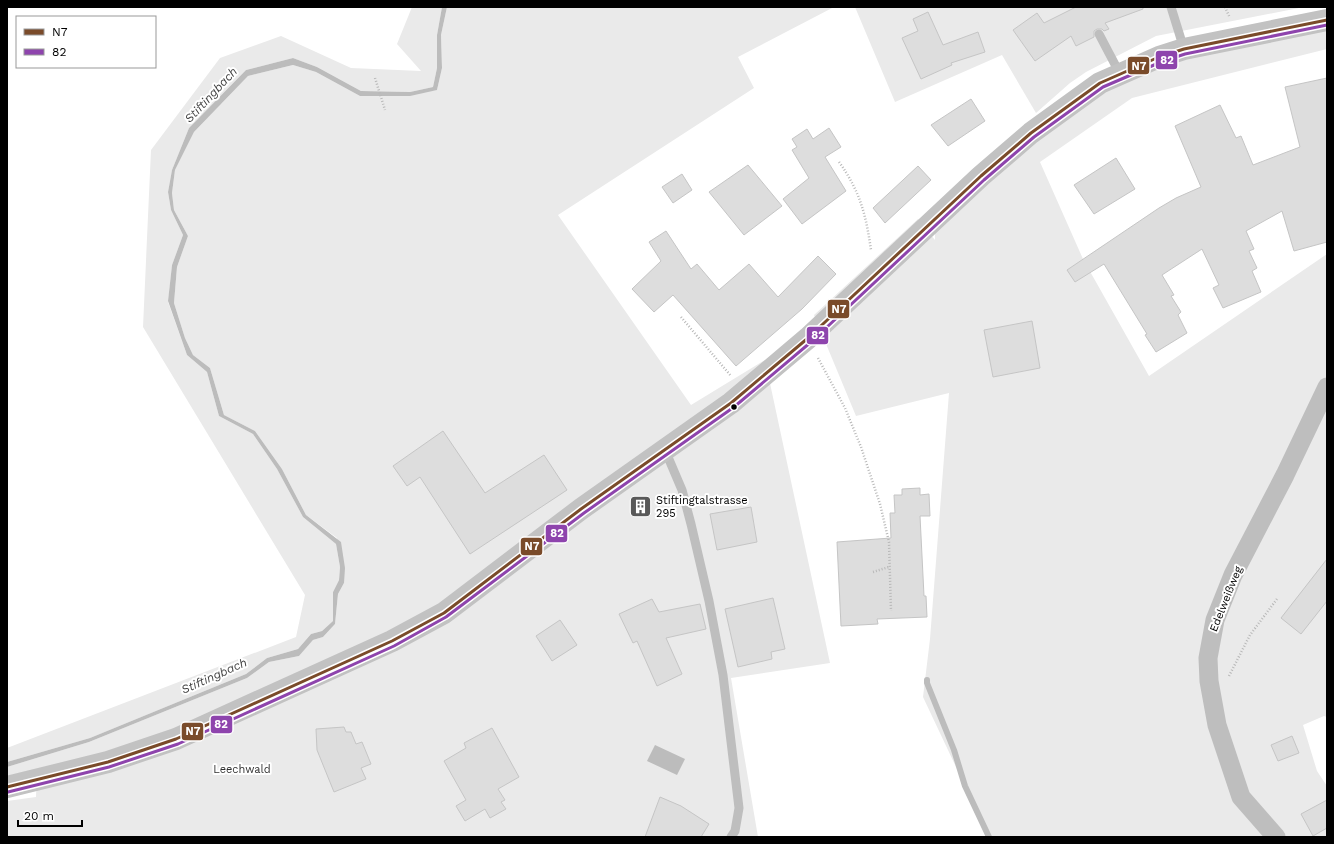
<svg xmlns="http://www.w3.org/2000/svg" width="1334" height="844" font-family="'Work Sans',sans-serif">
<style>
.green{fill:#eaeaea}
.water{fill:#bcbcbc}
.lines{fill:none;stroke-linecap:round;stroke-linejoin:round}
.stream{stroke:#bcbcbc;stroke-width:6}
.building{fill:#ddd;stroke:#c5c5c5}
.path{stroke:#b8b8b8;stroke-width:2.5;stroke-dasharray:1 2;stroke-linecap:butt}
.lane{stroke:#bebebe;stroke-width:9}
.street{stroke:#bebebe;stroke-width:19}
.secondary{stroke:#c2c2c2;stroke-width:22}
.bus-1-casing{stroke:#fff;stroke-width:6}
.bus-2-casing{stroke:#fff;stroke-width:6}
.bus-1{stroke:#7a4b2a;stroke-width:3}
.bus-2{stroke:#8e44ad;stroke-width:3}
.bus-dot{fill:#000;stroke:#fff;stroke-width:1.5}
.labels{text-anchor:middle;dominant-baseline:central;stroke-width:4;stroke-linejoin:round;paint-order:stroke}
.poi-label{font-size:11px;fill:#000;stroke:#fff;text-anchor:start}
.street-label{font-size:11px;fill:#000;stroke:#fff}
.park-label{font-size:11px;fill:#303030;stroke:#fff}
.water-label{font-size:12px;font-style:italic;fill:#414141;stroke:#fff}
.line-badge{stroke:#fff;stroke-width:1.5}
.badge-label{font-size:11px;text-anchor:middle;font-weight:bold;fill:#fff}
</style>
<rect width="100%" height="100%" fill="#fff"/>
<g class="green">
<path d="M412,7H442L437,35V68L433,87L410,92L361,91L317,67L293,58L246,70L189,128L172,170L168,192L171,210L183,235L172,265L168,302L187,355L207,372L219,416L253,434L277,469L303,517L336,544L340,567L339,580L333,592V621L322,631L311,634L298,649L267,658L246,674L90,738L7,762V748L296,637L305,595L143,327L151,150L220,58L281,36L351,68L421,71L397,44Z"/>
<path d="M447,7H834L738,57L754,88L558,215L691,405L765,360L830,663L731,678L758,837H7V801L36,797L37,769L7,776V767L89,742L247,678L269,662L299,656L313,640L323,637L335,624L338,594L344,583L337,538L306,515L282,469L255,431L224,415L210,368L193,355L185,338L174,303L177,267L188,236L174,210L172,193L175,170L194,132L248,76L293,65L316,72L360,96L437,90L442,68L441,35Z"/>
<path d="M855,7H1304L1156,36L1086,72L1070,83L1036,113L1002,55L895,102Z"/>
<path d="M1327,20V49L1132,98L1040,162L1083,259L1149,376L1327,254V717L1324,716L1303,725L1317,771L1327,786V837H989L923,697L930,639L949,393L856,416L814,315L918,219L935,240V226L1100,83Z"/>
</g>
<g class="water">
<path d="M442,7H447L441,35L442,68L437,90L410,96H360L316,72L293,65L248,76L194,132L175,170L172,193L174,210L188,236L177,267L174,303L185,338L193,355L210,368L224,415L255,431L282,469L306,515L341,542L345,568L344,583L338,594L335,624L323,637L313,640L299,656L269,662L247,678L89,742L7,767V762L90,738L246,674L267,658L298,649L311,634L322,631L333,621V592L339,580L340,567L336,544L303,517L277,469L253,434L219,416L207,372L187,355L168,301L172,265L183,235L171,210L168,192L172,170L189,128L246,70L293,58L317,67L361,91L410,92L433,87L437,68V35Z"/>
<path d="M655,745L685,759L677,775L647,761Z"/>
</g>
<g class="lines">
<path class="stream" d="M927,680V683L954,750L965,786L989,837"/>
</g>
<g class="building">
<path d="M1076,7H1143V9L1105,23L1109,29L1104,31L1102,29H1097L1094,31V37L1076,46L1071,36L1035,61L1013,30L1037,13L1044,23Z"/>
<path d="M928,12L943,45L978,32L985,52L951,63L952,65L921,79L902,38L918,31L913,19Z"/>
<path d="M1327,78V242L1294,251L1282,211L1246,231L1254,249L1249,251L1257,268L1252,271L1261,292L1223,308L1213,288L1219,285L1202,249L1162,275L1174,295L1171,296L1181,312L1178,315L1187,333L1156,352L1145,335L1147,334L1104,264L1075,282L1067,270L1159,208L1176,198L1201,187L1175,126L1220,105L1236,138L1241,136L1253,165L1300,147L1285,87Z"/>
<path d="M971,99L985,121L948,146L931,125Z"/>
<path d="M829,128L841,147L825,157L846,191L802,224L783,199L809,178L792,150L797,147L792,139L807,129L813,139Z"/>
<path d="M1116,158L1135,189L1094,214L1074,185Z"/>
<path d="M748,165L782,206L744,235L709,192Z"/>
<path d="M918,166L931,180L885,223L873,208Z"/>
<path d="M682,174L692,190L673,203L662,187Z"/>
<path d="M666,231L691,269L697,264L719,290L749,264L778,297L818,256L836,274L802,309L736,366L673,295L654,312L632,289L661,261L649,242Z"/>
<path d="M1032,321L1040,368L993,377L984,330Z"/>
<path d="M443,431L485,493L544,455L567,490L470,554L420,477L407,486L393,466Z"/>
<path d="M920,488V495L929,494L930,516H920L924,596H926L927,617L877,619L878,624L841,626L837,542L891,538L890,513H895L894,495H902V489Z"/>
<path d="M751,507L757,542L717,550L710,514Z"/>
<path d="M1327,559V601L1301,634L1281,618Z"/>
<path d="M773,598L785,649L771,652L772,659L738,667L725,609Z"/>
<path d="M652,599L659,612L700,604L706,629L666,638L682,674L657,686L637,641L633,643L619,614Z"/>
<path d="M560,620L577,645L552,661L536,636Z"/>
<path d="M344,727L346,732H351L356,744L362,742L371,764L361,768L366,779L334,792L317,750L316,729Z"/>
<path d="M492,728L519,777L498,789L505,800L501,802L506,809L490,818L485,809L465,821L456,806L466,800L444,761L466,748L464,743Z"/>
<path d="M1292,736L1299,753L1278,761L1271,745Z"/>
<path d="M660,797L681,806L709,824L701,837H645Z"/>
<path d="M1327,800V828L1313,836L1301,814Z"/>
</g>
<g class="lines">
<g class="path">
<path d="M1225,7L1230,18"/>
<path d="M375,78L385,110"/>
<path d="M839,162C860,191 866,215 871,250"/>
<path d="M681,317L731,376"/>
<path d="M818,358L845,408L861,447L880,504L889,542L891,611"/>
<path d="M873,572L889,567"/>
<path d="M1229,676L1250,635L1277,599"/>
</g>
<g class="lane">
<path d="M1171,7L1184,49"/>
<path d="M1099,34L1120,74"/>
<path d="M665,450L682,490L691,524L709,601L723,675L739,808L735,831L731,837"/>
</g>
<path class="street" d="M1276,837L1241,797L1217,725L1209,681L1208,658L1215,620L1233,575L1285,475L1327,387"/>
<path class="secondary" d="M7,787L108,762L176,739L392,641L444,613L581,509L731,403L808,338L981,176L1031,133L1100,83L1159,57L1184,49L1327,20"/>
<defs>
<path id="bus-1" d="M7,787L108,762L176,739L392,641L444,613L581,509L731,403L808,338L981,176L1031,133L1100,83L1159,57L1184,49L1327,20"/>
<path id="bus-2" d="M8,792L109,767L178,744L394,646L446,617L584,513L734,407L811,342L984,180L1034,137L1103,87L1161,62L1185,54L1327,25"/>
</defs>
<use href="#bus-1" class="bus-1-casing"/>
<use href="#bus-2" class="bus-2-casing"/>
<use href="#bus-1" class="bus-1"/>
<use href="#bus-2" class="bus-2"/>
</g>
<defs>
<symbol id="building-square" viewBox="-11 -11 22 22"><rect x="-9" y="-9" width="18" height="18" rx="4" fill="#595959" stroke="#fff"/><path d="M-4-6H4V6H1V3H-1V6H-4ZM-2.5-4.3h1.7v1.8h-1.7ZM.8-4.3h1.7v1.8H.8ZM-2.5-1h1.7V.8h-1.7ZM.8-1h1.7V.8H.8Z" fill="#fff"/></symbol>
</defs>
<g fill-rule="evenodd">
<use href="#building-square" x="628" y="494" width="25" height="25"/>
</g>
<circle class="bus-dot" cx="734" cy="407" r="3.5"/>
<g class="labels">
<g class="poi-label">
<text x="656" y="500">Stiftingtalstrasse<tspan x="656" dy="13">295</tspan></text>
</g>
<g class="street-label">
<text transform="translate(1226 599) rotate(-68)">Edelweißweg</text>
</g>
<g class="park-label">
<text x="242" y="769">Leechwald</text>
</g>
<g class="water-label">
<text transform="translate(211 95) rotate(-47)">Stiftingbach</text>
<text transform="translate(214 676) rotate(-24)">Stiftingbach</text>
</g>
</g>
<g class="line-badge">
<rect x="1155" y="50" width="23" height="20" rx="4" fill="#8e44ad"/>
<rect x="1127" y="56" width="23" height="19" rx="4" fill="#7a4b2a"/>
<rect x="827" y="299" width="23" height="20" rx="4" fill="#7a4b2a"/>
<rect x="806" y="326" width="23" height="19" rx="4" fill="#8e44ad"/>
<rect x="545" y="524" width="23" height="19" rx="4" fill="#8e44ad"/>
<rect x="520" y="537" width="23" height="19" rx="4" fill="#7a4b2a"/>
<rect x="210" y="715" width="23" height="19" rx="4" fill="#8e44ad"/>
<rect x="181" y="722" width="23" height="19" rx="4" fill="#7a4b2a"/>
</g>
<g class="badge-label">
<text x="1167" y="64">82</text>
<text x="1139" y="70">N7</text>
<text x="839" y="313">N7</text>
<text x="818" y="339">82</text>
<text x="557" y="537">82</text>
<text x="532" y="550">N7</text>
<text x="221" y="728">82</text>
<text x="193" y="735">N7</text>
</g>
<rect width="1334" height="844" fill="none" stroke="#000000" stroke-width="16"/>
<rect x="16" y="16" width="140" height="52" fill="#ffffff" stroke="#999999"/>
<rect x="24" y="29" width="20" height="6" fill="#7a4b2a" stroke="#999999"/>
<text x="52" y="36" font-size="12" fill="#000000">N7</text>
<rect x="24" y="49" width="20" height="6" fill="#8e44ad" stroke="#999999"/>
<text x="52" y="56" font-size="12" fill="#000000">82</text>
<path d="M18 820v6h64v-6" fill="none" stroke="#000000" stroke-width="2"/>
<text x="24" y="820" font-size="12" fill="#000000" stroke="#ffffff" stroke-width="3" paint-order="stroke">20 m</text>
</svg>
